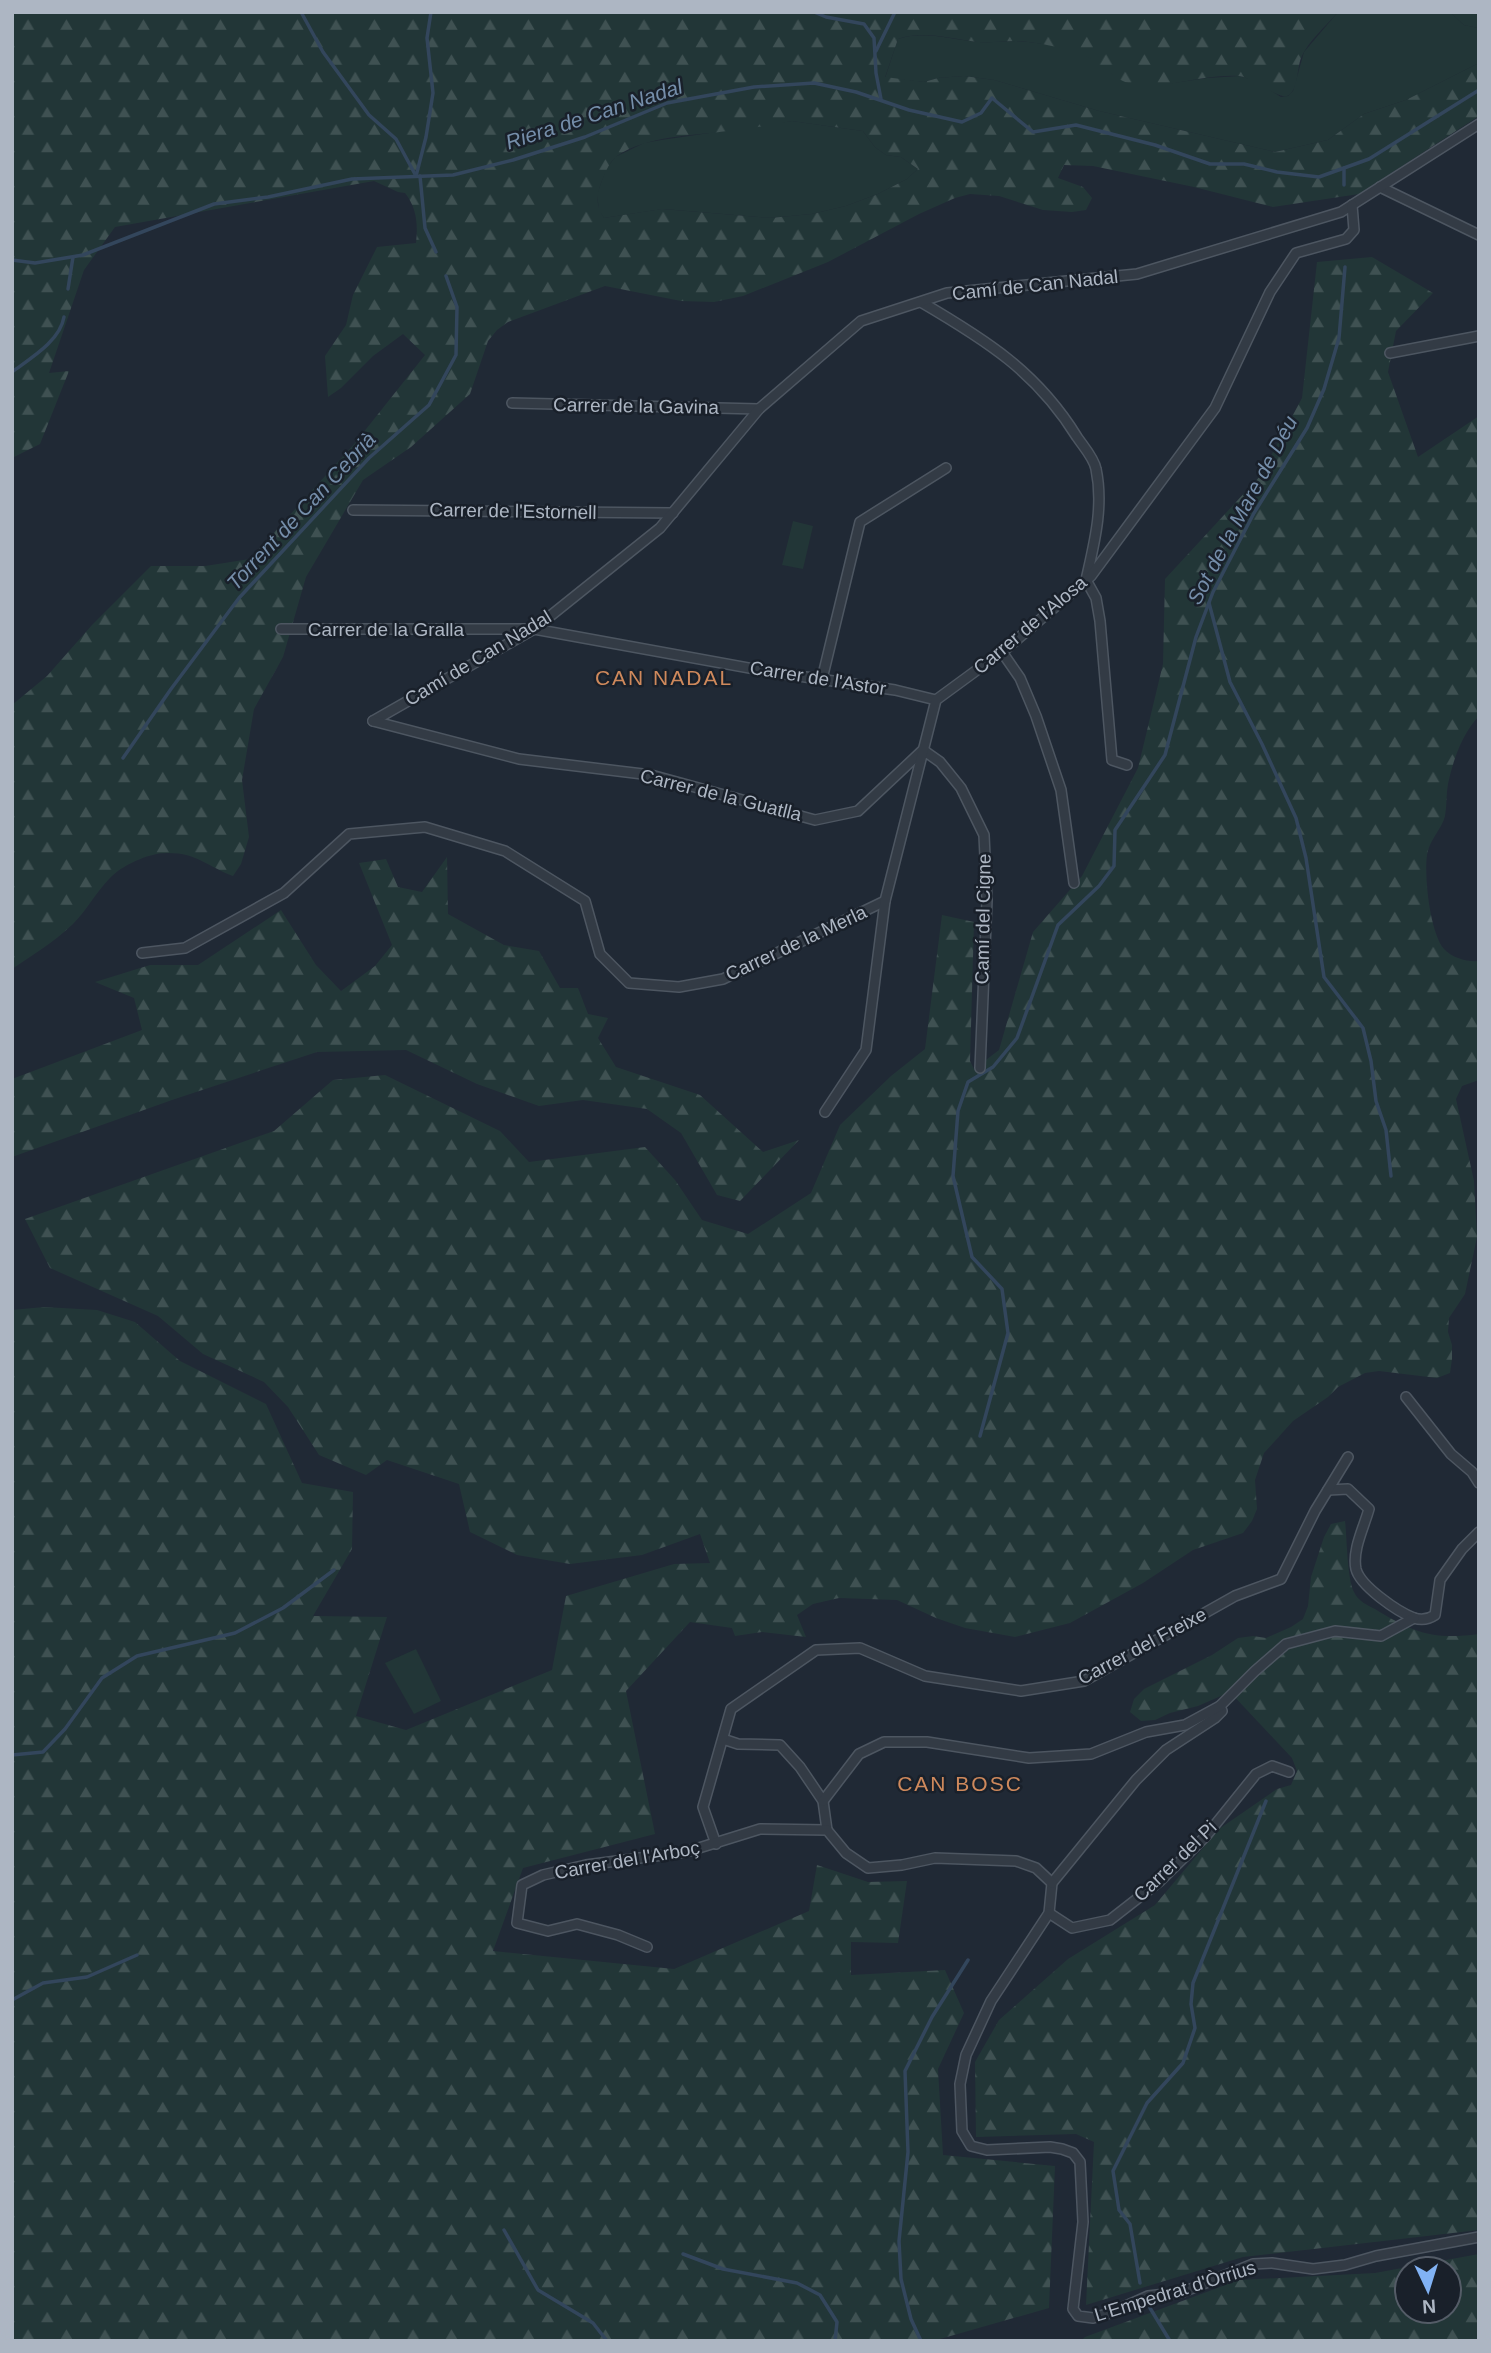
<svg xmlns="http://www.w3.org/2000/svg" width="1491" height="2353" font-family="Arial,sans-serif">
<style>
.green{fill:#223637}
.forest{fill:url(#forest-firs);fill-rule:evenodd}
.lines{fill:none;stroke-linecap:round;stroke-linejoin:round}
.stream{stroke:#33465c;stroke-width:3.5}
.minor-casing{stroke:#4d5661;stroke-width:12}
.minor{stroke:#333b45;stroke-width:9}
.labels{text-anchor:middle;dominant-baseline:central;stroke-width:5;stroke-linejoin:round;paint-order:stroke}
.street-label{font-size:19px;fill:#adb6c3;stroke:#19202a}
.water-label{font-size:21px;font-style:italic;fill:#758eaa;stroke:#19202a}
.neighbourhood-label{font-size:21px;letter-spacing:2px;fill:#cf895c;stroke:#19202a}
</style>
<defs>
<pattern id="forest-firs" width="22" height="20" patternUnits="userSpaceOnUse" patternTransform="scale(1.75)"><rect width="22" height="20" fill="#223637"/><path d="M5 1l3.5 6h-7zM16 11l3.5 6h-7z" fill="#3f5152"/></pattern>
</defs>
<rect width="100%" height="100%" fill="#202935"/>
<g class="green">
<path d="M1338,12H1450L1464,25L1479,28V63L1406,100L1364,114L1328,140L1275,152L1099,111L994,80L964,76L938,78L924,82L885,78L898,39C924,30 952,40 979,42C991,43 1004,41 1016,41C1048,43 1090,50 1112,74L1166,84L1207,78L1239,76L1254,80L1281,97L1288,96L1293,91L1304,52Z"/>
<path d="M792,121L863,131L875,147L886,155L901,157L918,169L907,179L878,194L846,206L812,214L770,218L663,209L604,218L599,211L597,194L606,169L615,157L644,143L661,140Z"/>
<path d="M793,521L813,526L803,569L782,565Z"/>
<path d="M416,1649L441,1701L414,1714L385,1663Z"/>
</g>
<g class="forest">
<path d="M12,12H1338C1326,26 1308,41 1301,58C1297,68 1298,92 1287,96C1278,99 1254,78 1239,76C1203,73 1168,90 1133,84C1113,81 1101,61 1082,55C1061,47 1037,42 1015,41C1002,41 990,43 977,42C952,39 923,30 898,39L885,77L924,82L938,78L964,76L994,80L1099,111L1275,152L1328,140L1364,114L1406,100L1479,63V116L1359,194L1273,207L1194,187L1093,166L1064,165L1058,178L1083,187L1092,198L1086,210L1072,212L1043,210L999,196L970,194L955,198L919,214L828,262L743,296L714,302L681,301L605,286L508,322L497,330L488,341L470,394L411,447L363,480L306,577L283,657L254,709L242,780L249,837L241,864L233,876C208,867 198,853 168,853C151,852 122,865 110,878C96,892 87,910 73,924C54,942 33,955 12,969V705L47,676L92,625L151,566H205L250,559L355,443L425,355L403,334L373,356L341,388L328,397L325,356L346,325L353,295L377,247L416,243C418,225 417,208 405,193L398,192L374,181L115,227L84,270L49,373L69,371L40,444L12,458ZM792,121L863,131L875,147L886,155L901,157L918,169L907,179L878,194L846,206L812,214L770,218L662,209L604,218C596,207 596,196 601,183C605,173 609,162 617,156C648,135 692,136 728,131C749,129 771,125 792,121Z"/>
<path d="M1450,12H1479V28L1464,25Z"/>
<path d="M1372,257L1433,293L1396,331L1388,372L1418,457L1479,416V716C1462,734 1453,760 1448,784C1446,794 1447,805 1445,816C1442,829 1429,840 1427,855C1424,876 1430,933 1444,949C1452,958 1467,962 1479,961V1080L1462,1086L1456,1099L1474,1181L1477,1237L1465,1294L1449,1318L1448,1332L1452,1345V1359L1450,1373L1437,1378L1379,1371L1365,1373L1338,1387L1328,1397L1293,1421L1264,1453L1255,1480L1257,1509L1252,1521L1243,1533L1193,1550L1143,1583L1070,1623L1015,1637L965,1628L936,1618L897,1600L839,1598L813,1604L797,1615L806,1637L762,1632L735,1636L732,1628L690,1622L626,1691L655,1834L523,1868L493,1951L674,1969L809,1911L817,1865L868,1882L907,1881L898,1943L851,1942V1975L945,1970L964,2013L938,2069L943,2155L1055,2166L1049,2308L933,2341H12V1310L44,1307L97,1310L135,1322L180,1361L266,1404L302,1483L353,1492L352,1549L313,1616L387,1617L356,1716L406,1730L552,1670L566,1596L674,1564L710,1563L700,1534L642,1555L570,1564L517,1555L470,1532L459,1484L387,1460L366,1475L319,1455L288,1407L264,1382L203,1354L158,1316L50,1268L25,1219L274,1131L333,1080L385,1075L500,1131L529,1162L645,1147L675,1180L702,1220L748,1234L811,1193L840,1125L891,1076L925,1049L942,915L974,922L970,1061L974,1069L999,1050L1033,932L1082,876L1138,768L1163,664L1165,579L1260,476L1302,398L1317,262Z"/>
<path d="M447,857L448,914L504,945L539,951L560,988H578L588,1014L608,1018L598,1038L616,1067L700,1095L763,1152L799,1140L740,1201L717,1195L681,1133L647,1109L583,1100L539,1106L477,1084L406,1050L317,1052L172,1100L12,1157V1079L142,1030L134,998L95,982L150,965H198L281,910L316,965L341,991L375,966L392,945L359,863L386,859L398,887L422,892Z"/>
<path d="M1345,1521C1347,1537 1347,1579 1354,1592C1358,1601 1367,1605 1375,1609C1414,1633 1433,1640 1479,1634V2230L1243,2257L1086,2305L1094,2142L1076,2134L976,2137L975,2062L999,2020L1068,1959L1155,1905L1219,1829L1277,1789L1291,1785L1297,1771L1292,1758L1230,1692L1198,1706L1170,1713L1155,1720L1141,1721L1130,1712L1134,1699L1144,1689L1212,1655L1238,1638L1253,1636L1266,1638L1291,1627L1303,1619L1308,1606L1311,1577L1324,1537L1331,1524Z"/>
<path d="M1479,2254V2341H1081L1085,2337L1239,2280L1375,2273ZM1407,2269H1449V2311H1407Z"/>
</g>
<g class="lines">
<g class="stream">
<path d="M301,12L323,52L369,115L396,139L416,176"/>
<path d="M814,12L826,17L864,24L874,38L876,73L881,99"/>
<path d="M876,51L895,12"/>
<path d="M1344,168V185"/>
<path d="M416,176L426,137L433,93L427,38L431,12"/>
<path d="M420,176L425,228L436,252"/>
<path d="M12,260L35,263L83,255L214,204L268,197L352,179L453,175L513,160L585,137L667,103L754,87L814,83L856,92L909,110L962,122L981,113L992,98L1033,132L1076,125L1155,145L1210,164H1244L1277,172L1319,177L1369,159L1479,90"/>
<path d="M68,289L73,257"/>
<path d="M12,372C31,358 60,341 64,317"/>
<path d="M1209,603L1230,682L1262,744L1296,818L1306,858L1324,977L1363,1028L1371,1061L1376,1101L1386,1130L1391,1176"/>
<path d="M123,758L171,689L239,598L369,458L429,405L456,355L457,307L446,276"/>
<path d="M980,1436L1008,1333L1002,1289L972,1257L953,1176L958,1111L968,1082L993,1067L1017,1038L1058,925L1099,886L1114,866L1115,830L1165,755L1196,637L1213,592L1254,513L1307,428L1324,389L1339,338L1345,267"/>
<path d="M12,1755L43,1752L65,1729L102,1678L137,1656L235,1633L283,1608L334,1570"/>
<path d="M12,2000L43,1983L87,1977L137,1955"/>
<path d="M504,2230L538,2290L593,2323L607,2341"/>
<path d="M683,2254L723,2269L797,2283L820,2295L837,2322L835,2341"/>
<path d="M1140,2283L1130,2224L1119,2210L1113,2171L1147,2103L1183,2063L1195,2028L1191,2004L1193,1983L1266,1801"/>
<path d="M1150,2308L1170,2341"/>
<path d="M921,2341L911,2319L901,2279L899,2241L908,2152L905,2071L932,2017L968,1960"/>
</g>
<defs>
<g id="minor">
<path d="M1380,187L1479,235"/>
<path d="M921,302C986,340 1037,372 1077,437C1083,446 1094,458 1096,469C1104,507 1094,544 1086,580L1096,598L1100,621L1112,760L1127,765"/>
<path d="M1390,353L1479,336"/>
<path d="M512,403L759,409"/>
<path d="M353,510L673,513"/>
<path d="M281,629H534L771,672L895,690L936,700"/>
<path d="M1002,652L1020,678L1036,716L1061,790L1074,883"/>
<path d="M822,679L860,522L946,468"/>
<path d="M373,721L534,629L660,528L759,409L861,321L947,293L1137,274L1341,212L1479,124"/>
<path d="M373,721L519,759L651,775L815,820L858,811L923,750L940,762L961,788L984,835L987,900L980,1068"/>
<path d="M142,953L185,948L284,893L349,834L425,827L505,851L585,901L600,954L629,983L679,987L723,979L885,901"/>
<path d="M825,1112L866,1050L885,901L936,700L1007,648L1091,576L1215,408L1270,292L1296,253L1346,239L1354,230L1352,205"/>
<path d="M1406,1397L1451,1454L1472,1472L1479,1483"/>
<path d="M1328,1490L1348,1489L1369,1509C1364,1527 1352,1550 1356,1569C1360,1586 1398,1612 1414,1618C1423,1621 1429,1619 1435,1615L1440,1580L1462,1549L1479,1532"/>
<path d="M1220,1706L1222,1711L1215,1718L1166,1750L1136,1780L1052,1883L1049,1913L991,2001L966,2055L960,2084L962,2131L971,2146L987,2150L1050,2147L1062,2149L1073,2153L1080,2162L1083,2222L1073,2309L1078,2316L1093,2318L1110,2313L1148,2296L1183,2292L1253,2264L1272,2263L1313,2269L1345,2265L1376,2256L1479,2237"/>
<path d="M723,1739L738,1744L780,1745L800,1767L823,1801L827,1830"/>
<path d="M823,1801L859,1754L884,1742H927L1029,1758L1091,1754L1146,1732L1185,1725L1220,1706L1255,1671L1286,1644L1335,1631L1381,1636L1414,1618"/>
<path d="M716,1844L703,1807L731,1709L816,1650L860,1648L925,1676L1021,1691L1084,1681L1235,1596L1281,1579L1315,1511L1348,1457"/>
<path d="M1049,1913L1072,1928L1110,1920L1160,1881L1206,1836L1256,1774L1272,1766L1289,1772"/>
<path d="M647,1947L618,1935L577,1924L548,1931L517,1923L522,1885L543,1875L586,1865L686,1852L760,1829L827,1830L846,1853L868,1868L902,1865L935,1858L1016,1861L1036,1868L1052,1883"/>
</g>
</defs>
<use href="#minor" class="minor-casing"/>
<use href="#minor" class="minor"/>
</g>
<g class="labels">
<g class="street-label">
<text transform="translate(1035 285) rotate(-6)">Camí de Can Nadal</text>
<text transform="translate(636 406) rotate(1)">Carrer de la Gavina</text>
<text transform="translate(513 511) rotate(1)">Carrer de l'Estornell</text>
<text transform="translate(1030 625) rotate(-40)">Carrer de l'Alosa</text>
<text x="386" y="629">Carrer de la Gralla</text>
<text transform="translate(478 658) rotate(-31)">Camí de Can Nadal</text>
<text transform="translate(818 678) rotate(9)">Carrer de l'Astor</text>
<text transform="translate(721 795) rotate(14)">Carrer de la Guatlla</text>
<text transform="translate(983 919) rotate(-89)">Camí del Cigne</text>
<text transform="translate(796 943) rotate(-25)">Carrer de la Merla</text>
<text transform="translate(1142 1646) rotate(-28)">Carrer del Freixe</text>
<text transform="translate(627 1860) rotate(-10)">Carrer del l'Arboç</text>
<text transform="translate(1175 1861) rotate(-44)">Carrer del Pi</text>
<text transform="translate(1175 2291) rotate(-17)">L'Empedrat d'Òrrius</text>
</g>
<g class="water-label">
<text transform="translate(594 114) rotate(-18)">Riera de Can Nadal</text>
<text transform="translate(1242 510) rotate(-62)">Sot de la Mare de Déu</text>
<text transform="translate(301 511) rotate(-47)">Torrent de Can Cebrià</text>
</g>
<g class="neighbourhood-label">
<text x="664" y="677">CAN NADAL</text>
<text x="960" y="1783">CAN BOSC</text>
</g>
</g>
<rect width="1491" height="2353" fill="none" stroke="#adb6c3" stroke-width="28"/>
<g transform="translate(1428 2290) rotate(176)"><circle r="33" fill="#19202a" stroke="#545c67" stroke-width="2"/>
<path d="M0-5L12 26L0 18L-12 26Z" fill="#81b2f4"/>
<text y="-10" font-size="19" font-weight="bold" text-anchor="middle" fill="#adb6c3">N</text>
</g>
</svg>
